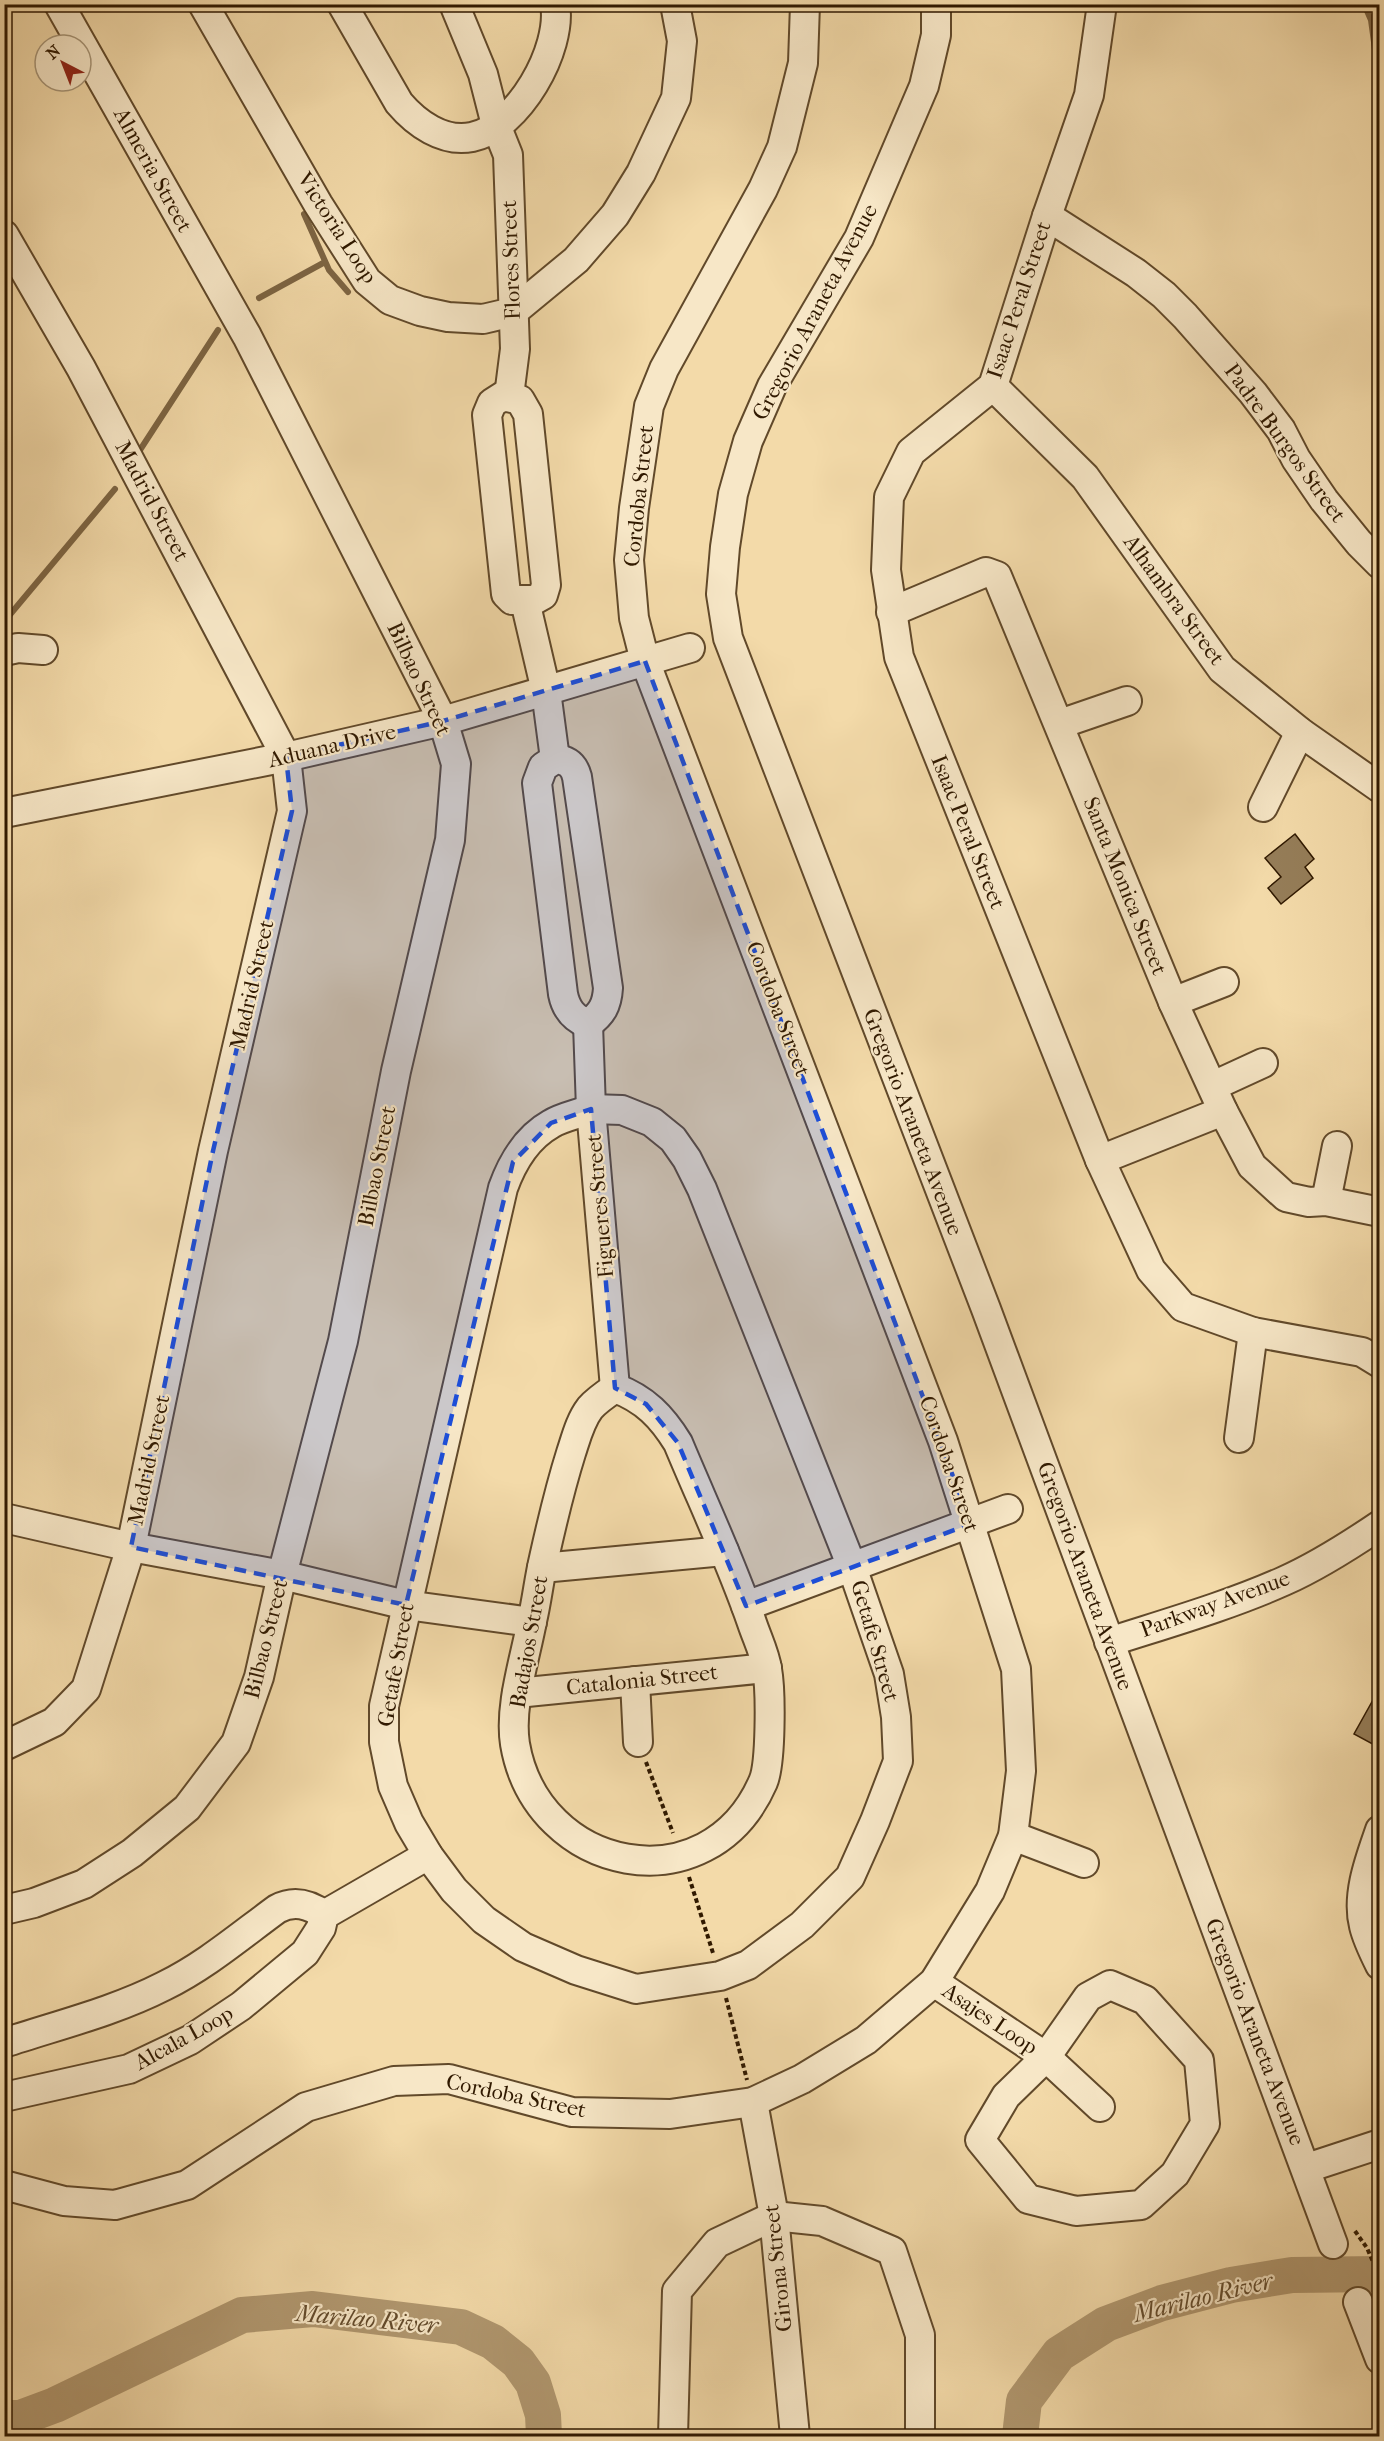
<svg xmlns="http://www.w3.org/2000/svg" width="1384" height="2441" font-family="'IM FELL French Canon',serif">
<style>
.lines{fill:none;stroke-linecap:round;stroke-linejoin:round}
.stream{stroke:#7d6543;stroke-width:6}
.river{stroke:#b19870;stroke-width:36}
.building{fill:#957d58;stroke:#301900;stroke-width:1.5}
.minor-casing{stroke:#61492a;stroke-width:32}
.path{stroke:#301900;stroke-width:4;stroke-dasharray:4.5 3;stroke-linecap:butt}
.minor{stroke:#f7e7c7;stroke-width:28}
.marked{fill:#1d4ed8;fill-opacity:0.2;stroke:#1d4ed8;stroke-width:4.5;stroke-dasharray:12 8;stroke-linejoin:round}
.labels{text-anchor:middle;dominant-baseline:central;stroke-width:4.5;stroke-linejoin:round;paint-order:stroke}
.street-label{font-size:22px;fill:#301900;stroke:#f7e7c7}
.water-label{font-size:24px;font-style:italic;fill:#644c2d;stroke:#f7e7c7}
</style>
<rect width="100%" height="100%" fill="#f3daa9"/>
<filter id="stains"><feTurbulence type="fractalNoise" baseFrequency=".00333" numOctaves="4"/><feColorMatrix values="0 0 0 0 .2 0 0 0 0 .09 0 0 0 0 .02 0 0 0 .5 -.17"/></filter>
<radialGradient id="worn" r=".72"><stop offset=".6" stop-color="#630" stop-opacity="0"/><stop offset="1" stop-color="#630" stop-opacity=".3"/></radialGradient>
<g class="lines">
<g class="stream">
<path d="M1364,4L1371,20L1380,86"/>
<path d="M304,214L329,270L348,292"/>
<path d="M259,298L325,262"/>
<path d="M140,450L218,330"/>
<path d="M4,618L8,617L115,489"/>
</g>
<g class="river">
<path d="M4,2418H20L55,2405L242,2315L313,2309L461,2327L493,2342L518,2362L533,2383L543,2415L544,2436"/>
<path d="M1020,2436L1024,2401L1059,2354L1106,2324L1162,2303L1231,2285L1292,2275L1380,2274"/>
</g>
</g>
<g class="building">
<path d="M1295,834L1314,859L1305,867L1313,878L1281,904L1268,888L1281,877L1265,858Z"/>
<path d="M1373,1700L1380,1703V1748L1354,1734Z"/>
</g>
<g class="lines">
<defs>
<g id="minor">
<path d="M203,4L318,204L367,281L390,300L420,311L448,317L483,319L513,312L576,260L615,215L641,173L676,98L682,41L675,4"/>
<path d="M342,4L399,103C416,123 443,143 472,137C518,128 563,49 555,4"/>
<path d="M454,4L483,74L496,125L508,155L515,349L509,396"/>
<path d="M936,4V35L924,86L859,238L772,386L748,441L733,494L725,547L721,594L728,638L986,1309L1333,2244"/>
<path d="M1102,4L1089,95L1047,216L993,386L911,452L889,497L886,570L899,657L1100,1160L1151,1270L1183,1307L1253,1332L1362,1352L1380,1363"/>
<path d="M1047,216L1136,273L1164,295L1185,316L1253,393L1281,430L1296,459L1324,500L1359,543L1380,564"/>
<path d="M4,235L81,368L286,757L292,811L213,1151L131,1547L86,1689L54,1722L4,1746"/>
<path d="M993,386L1085,477L1222,669L1300,732L1380,788"/>
<path d="M503,396L520,400L528,414L546,585L543,595L534,600H512L506,594L487,415L492,403Z"/>
<path d="M525,601L546,691L555,759"/>
<path d="M891,612L986,572L997,576L1173,1002L1223,1111L1252,1166L1286,1197L1309,1202L1326,1201L1380,1212"/>
<path d="M4,651L18,648L43,650"/>
<path d="M1060,724L1127,701"/>
<path d="M555,759C568,760 574,765 577,777L608,988C607,1005 602,1014 588,1024C573,1018 566,1009 563,994L537,783L543,767Z"/>
<path d="M1263,807L1300,732"/>
<path d="M4,813L286,757L443,721L690,648"/>
<path d="M1173,1002L1224,982"/>
<path d="M588,1024L591,1109L615,1388"/>
<path d="M1213,1086L1263,1063"/>
<path d="M591,1109L622,1110L652,1122L673,1139L687,1159L702,1189L852,1567L889,1674L896,1717L898,1761L875,1821L850,1877L802,1925L748,1965L720,1976L636,1989L576,1970L523,1947L484,1920L454,1890L428,1855L409,1823L393,1786L384,1742V1706L503,1188C512,1163 526,1138 551,1124C562,1117 579,1114 591,1109Z"/>
<path d="M1100,1160L1223,1111"/>
<path d="M1326,1201L1337,1146"/>
<path d="M615,1388C645,1399 662,1417 678,1443C703,1503 731,1562 752,1623C757,1638 765,1654 767,1669C771,1691 771,1764 763,1782C708,1908 537,1873 515,1744C509,1706 525,1659 532,1621C537,1600 539,1579 544,1558C552,1522 560,1488 571,1453C576,1438 580,1421 590,1408C597,1400 606,1394 615,1388Z"/>
<path d="M1239,1438L1253,1332"/>
<path d="M4,1518L131,1547L282,1575L406,1605L532,1622"/>
<path d="M542,1568L724,1551"/>
<path d="M746,1606L1008,1509"/>
<path d="M1109,1642C1168,1623 1228,1606 1284,1581C1318,1566 1349,1546 1380,1525"/>
<path d="M635,1681L638,1742"/>
<path d="M517,1693L767,1668"/>
<path d="M1380,1830C1370,1859 1356,1895 1364,1926C1367,1939 1374,1953 1380,1965"/>
<path d="M1013,1836L1084,1863"/>
<path d="M4,1910L34,1903L84,1884L132,1853L187,1808L236,1743L259,1677L282,1575L343,1341L396,1071L450,840L456,764L443,721L247,336L59,4"/>
<path d="M934,1982L1046,2057L1100,2107"/>
<path d="M1110,1985L1145,2000L1199,2060L1205,2124L1175,2174L1141,2205L1076,2211L1028,2199L980,2140L1006,2096L1046,2057L1088,1997Z"/>
<path d="M4,2043C58,2025 113,2012 164,1986C205,1966 240,1936 277,1909C294,1900 309,1904 324,1915"/>
<path d="M4,2097L129,2069L190,2040L241,2006L305,1953L321,1928L324,1915L428,1855"/>
<path d="M753,2102L774,2216L795,2436"/>
<path d="M1307,2168L1380,2144"/>
<path d="M4,2185L64,2201L115,2205L187,2185L306,2107L394,2081L449,2079L572,2112L670,2114L753,2102L802,2079L866,2040L934,1982L990,1891L1013,1836L1021,1771L1016,1669L943,1441L645,661L634,618L629,560L634,508L649,406L664,369L763,189L782,147L803,63L805,4"/>
<path d="M1358,2302L1380,2359"/>
<path d="M673,2436L677,2291L717,2243L774,2216L822,2221L892,2251L920,2335V2436"/>
</g>
</defs>
<use href="#minor" class="minor-casing"/>
<g class="path">
<path d="M646,1762L673,1833"/>
<path d="M689,1877L713,1953"/>
<path d="M726,1998L747,2080"/>
<path d="M1355,2231L1367,2248L1380,2278"/>
</g>
<use href="#minor" class="minor"/>
</g>
<path class="marked" d="M645,661L971,1524L746,1606L678,1443L646,1404L615,1388L591,1109L551,1123L513,1162L406,1605L131,1547L213,1151L292,811L286,757L443,721Z"/>
<g class="labels">
<g class="street-label">
<text transform="translate(153 170) rotate(61)">Almeria Street</text>
<text transform="translate(337 228) rotate(57)">Victoria Loop</text>
<text transform="translate(511 260) rotate(-92)">Flores Street</text>
<text transform="translate(1019 300) rotate(-72)">Isaac Peral Street</text>
<text transform="translate(815 312) rotate(-62)">Gregorio Araneta Avenue</text>
<text transform="translate(1285 443) rotate(54)">Padre Burgos Street</text>
<text transform="translate(639 496) rotate(-84)">Cordoba Street</text>
<text transform="translate(152 501) rotate(62)">Madrid Street</text>
<text transform="translate(1174 600) rotate(54)">Alhambra Street</text>
<text transform="translate(419 679) rotate(65)">Bilbao Street</text>
<text transform="translate(332 746) rotate(-13)">Aduana Drive</text>
<text transform="translate(968 832) rotate(68)">Isaac Peral Street</text>
<text transform="translate(1125 886) rotate(68)">Santa Monica Street</text>
<text transform="translate(252 985) rotate(-77)">Madrid Street</text>
<text transform="translate(778 1009) rotate(69)">Cordoba Street</text>
<text transform="translate(913 1122) rotate(69)">Gregorio Araneta Avenue</text>
<text transform="translate(377 1166) rotate(-79)">Bilbao Street</text>
<text transform="translate(600 1206) rotate(-95)">Figueres Street</text>
<text transform="translate(149 1460) rotate(-78)">Madrid Street</text>
<text transform="translate(949 1464) rotate(71)">Cordoba Street</text>
<text transform="translate(1085 1576) rotate(70)">Gregorio Araneta Avenue</text>
<text transform="translate(1215 1604) rotate(-20)">Parkway Avenue</text>
<text transform="translate(266 1639) rotate(-76)">Bilbao Street</text>
<text transform="translate(875 1641) rotate(74)">Getafe Street</text>
<text transform="translate(529 1642) rotate(-80)">Badajos Street</text>
<text transform="translate(396 1665) rotate(-80)">Getafe Street</text>
<text transform="translate(642 1680) rotate(-6)">Catalonia Street</text>
<text transform="translate(990 2019) rotate(34)">Asajes Loop</text>
<text transform="translate(1255 2032) rotate(69)">Gregorio Araneta Avenue</text>
<text transform="translate(184 2038) rotate(-29)">Alcala Loop</text>
<text transform="translate(516 2096) rotate(12)">Cordoba Street</text>
<text transform="translate(778 2268) rotate(-96)">Girona Street</text>
</g>
<g class="water-label">
<text transform="translate(1203 2297) rotate(-14)">Marilao River</text>
<text transform="translate(367 2319) rotate(5)">Marilao River</text>
</g>
</g>
<rect width="1384" height="2441" fill="none" stroke="#f3daa9" stroke-width="24"/>
<rect x="6" y="6" width="1372" height="2429" fill="none" stroke="#301900" stroke-width="3"/>
<rect x="12" y="12" width="1360" height="2417" fill="none" stroke="#301900" stroke-width="1.5"/>
<g transform="translate(63 63) rotate(318)"><circle r="28" fill="#f7e7c7" stroke="#a79577" stroke-width="1.5"/>
<path d="M0-4.5L10 22L0 15L-10 22Z" fill="#8f2418"/>
<text y="-9" font-size="16" font-weight="bold" text-anchor="middle" fill="#301900">N</text>
</g>
<rect width="100%" height="100%" filter="url(#stains)"/>
<rect width="100%" height="100%" fill="url(#worn)"/>
</svg>
